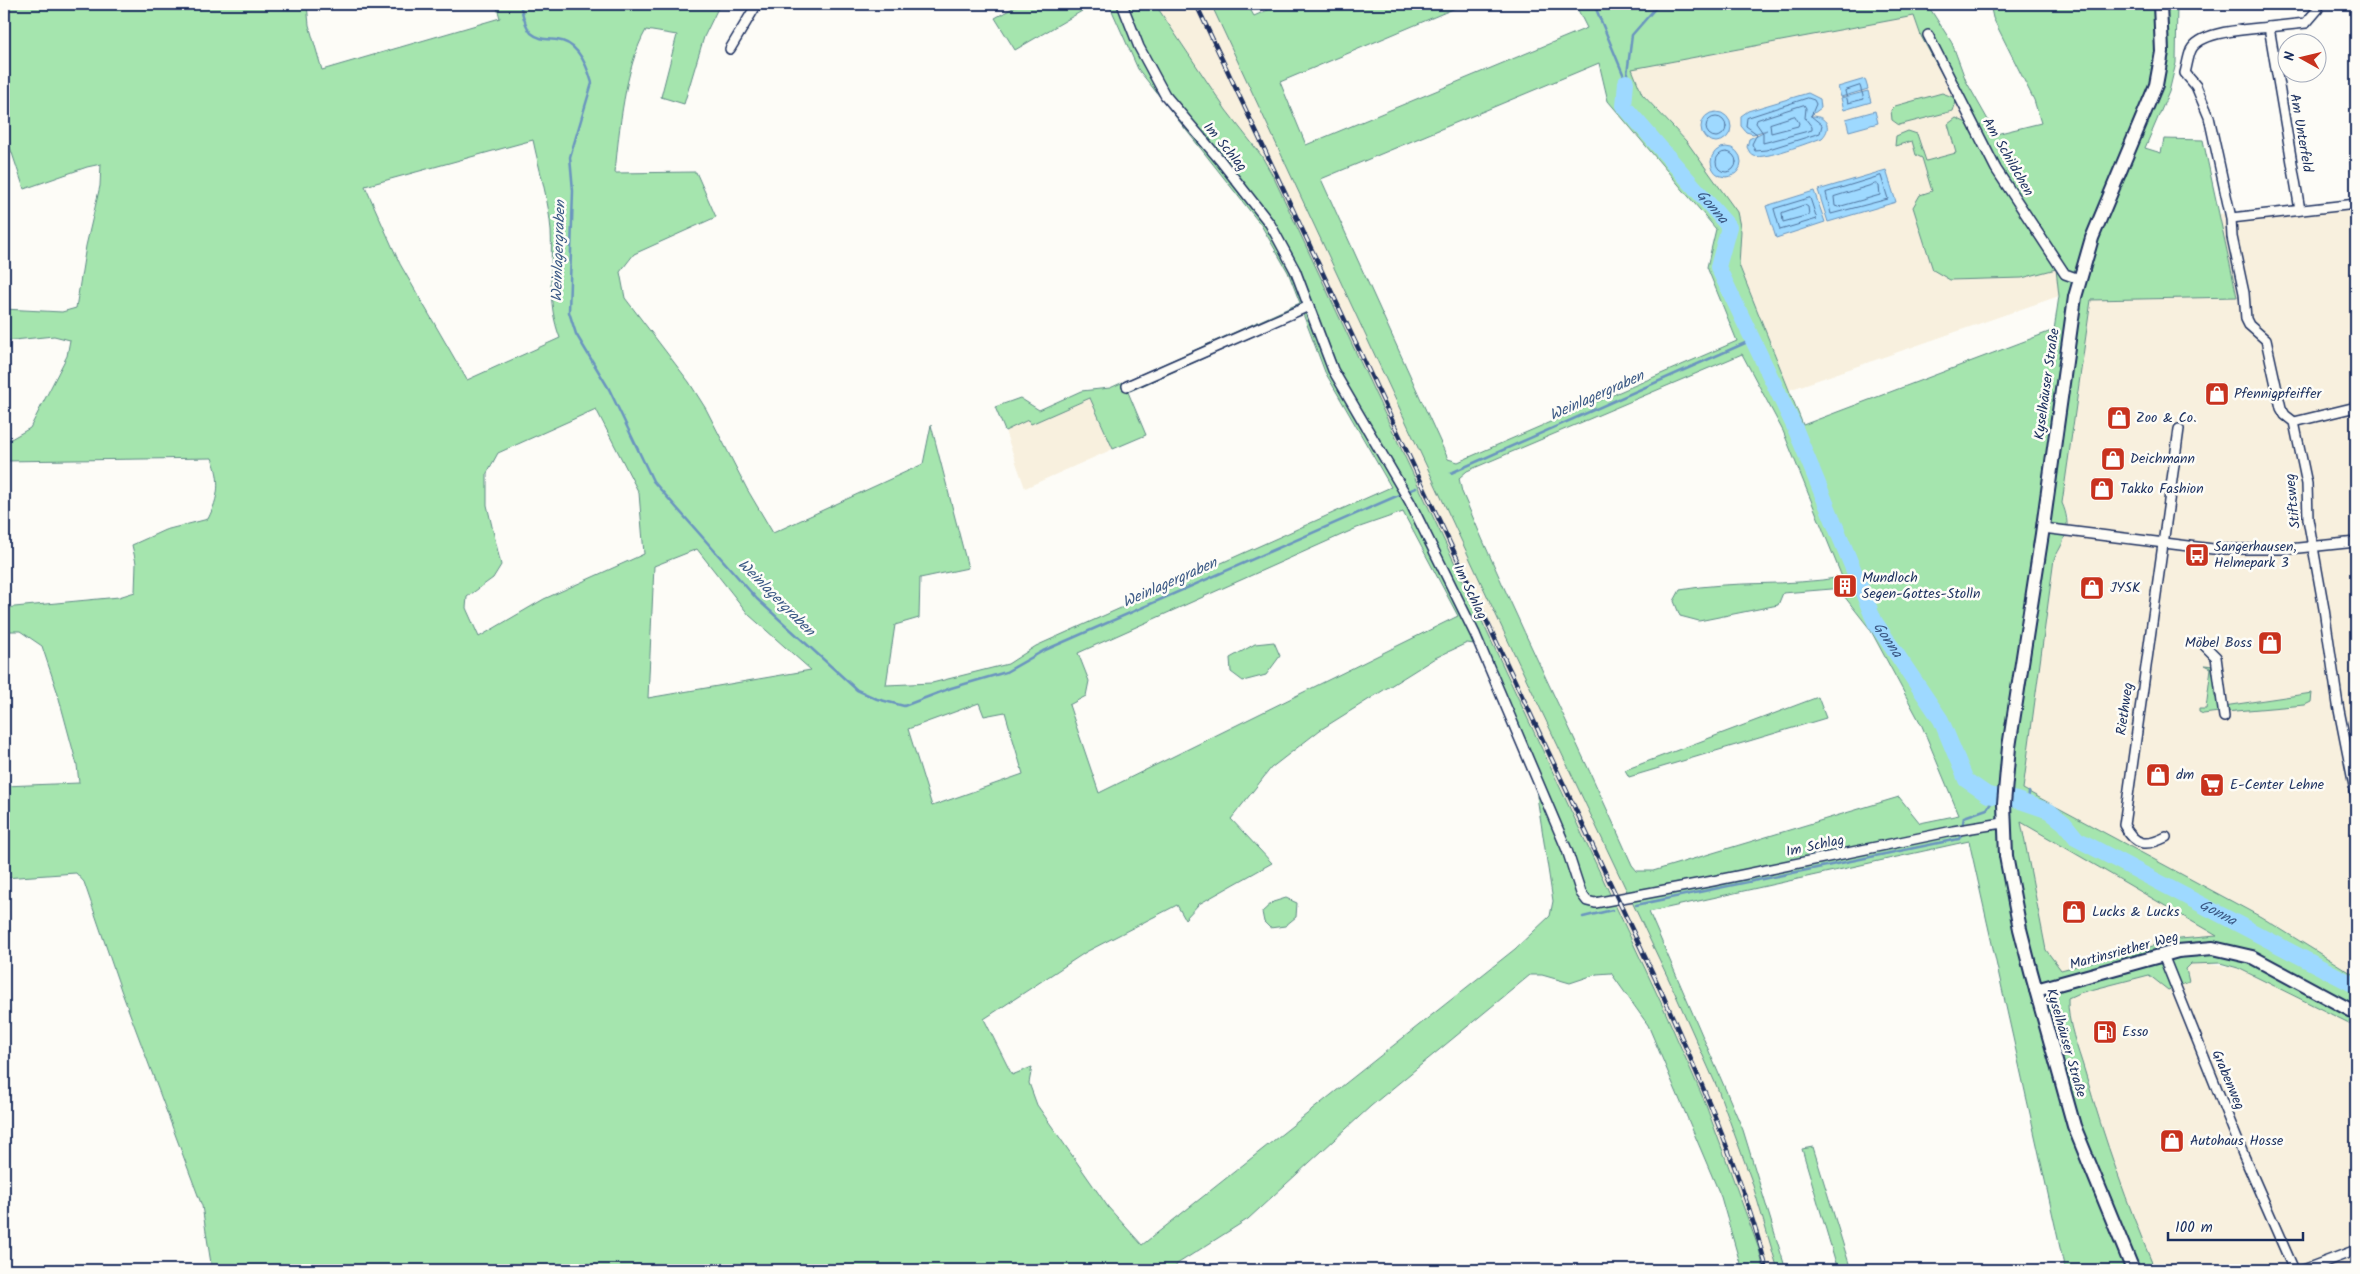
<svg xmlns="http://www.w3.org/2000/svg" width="2360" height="1274" font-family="Kalam,sans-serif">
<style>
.built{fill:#f8f0de}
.green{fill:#a5e5ae;stroke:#608a86;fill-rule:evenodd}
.water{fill:#9ed9ff;stroke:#6a95bf}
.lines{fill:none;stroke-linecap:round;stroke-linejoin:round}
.shore{stroke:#4f739e;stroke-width:1}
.stream{stroke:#6a95bf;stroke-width:2.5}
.river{stroke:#9ed9ff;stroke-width:16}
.street-casing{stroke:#1b2f5e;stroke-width:12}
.secondary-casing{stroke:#1b2f5e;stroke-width:16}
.street{stroke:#fdfcf7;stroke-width:9}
.secondary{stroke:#fdfcf7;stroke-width:12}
.rail-casing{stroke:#1b2f5e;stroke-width:4.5}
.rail{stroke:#fdfcf7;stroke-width:2.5;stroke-dasharray:8;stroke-linecap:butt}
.labels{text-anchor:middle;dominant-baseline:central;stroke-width:5;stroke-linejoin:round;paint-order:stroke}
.street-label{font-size:14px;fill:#1b2f5e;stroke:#fdfcf7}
.poi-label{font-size:14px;fill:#1b2f5e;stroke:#fdfcf7;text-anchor:start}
.water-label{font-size:15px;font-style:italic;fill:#3c5a86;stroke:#fdfcf7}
</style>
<rect width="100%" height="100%" fill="#fdfcf7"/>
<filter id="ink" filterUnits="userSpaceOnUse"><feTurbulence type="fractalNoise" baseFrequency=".02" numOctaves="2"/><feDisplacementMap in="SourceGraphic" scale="10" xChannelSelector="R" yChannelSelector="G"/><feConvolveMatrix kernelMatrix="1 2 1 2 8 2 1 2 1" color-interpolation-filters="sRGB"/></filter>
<g filter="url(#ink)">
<g class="built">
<path d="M1155,4H1211L1504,632L1670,982L1717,1087L1751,1179L1778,1270H1764L1759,1249L1704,1100L1664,1009L1274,178L1261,155L1226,110Z"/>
<path d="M1914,16L1921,36L1970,126L2057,269L2059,296L1789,390L1739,265L1741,231L1687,142L1642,94L1632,69Z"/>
<path d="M2356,200V976L2261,917L2023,789L2054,559L2065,539L2068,517L2062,503L2091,300L2236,297L2219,214Z"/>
<path d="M1090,398L1113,449L1025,488L1005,431L1028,420L1031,424Z"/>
<path d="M2021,822L2148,895L2218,936L2180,939L2060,970L2046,950Z"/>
<path d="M2202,963L2238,968L2353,1025L2356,1031V1270H2155L2124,1197L2091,1094L2067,1013L2068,998L2079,993L2149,975L2159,983L2191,964Z"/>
</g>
<g class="green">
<path d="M4,4H307L309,25L322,70L500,18L496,4H720L704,37L684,104L661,97L677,35L646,30C625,67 619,130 615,173L696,172L716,217L634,254L620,272L625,298L689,382L706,409L747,489L773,533L923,464L931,425L968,568L920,578L919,618L895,625L886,685L932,683L1008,664L1036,646L1391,487L1325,372L1303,314L1128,392L1146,435L1113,449L1090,398L1031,424L1028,420L1005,431L995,407L1020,398L1039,410L1081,391L1110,388L1300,303L1288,272L1261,225L1138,69L1109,4H1155L1226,110L1261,155L1274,178L1664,1009L1704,1100L1759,1249L1764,1270H1742L1721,1197L1648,1025L1611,973L1597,974L1570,983L1542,975H1530L1371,1106L1248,1219L1177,1264L1174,1270H212L202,1206L121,990L84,882L76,873L4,878V786L79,783L77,765L57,691L42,646L20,631H4V608L119,597L135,592L136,563L132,545L165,530L208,519C219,497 221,481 212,458L4,461V440L11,439L30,428L67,356L70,340L54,336L4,341V309L62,312L76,308L86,246L100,186L101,164L87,167L24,189L4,129ZM533,140C539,169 549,201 551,231C553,269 546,301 560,338L467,380L400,264L365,186ZM596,409L639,493L644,554L544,599L479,637L466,608L467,597L493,578L501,565L487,505V473L498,453ZM1403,512L1458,616L1099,793L1069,705L1086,696L1089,681L1078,653L1357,528ZM697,549L749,615L811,670L648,698L654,566ZM1467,643L1474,644L1536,790L1553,901L1550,916L1515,949L1142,1245L1108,1207L1037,1105L1029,1083L1032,1067L1012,1075L984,1019L1086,952L1177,905L1185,919L1199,904L1272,863L1231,819L1271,768L1320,730L1435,658ZM979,703L984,716L1005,712L1023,774L932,806L908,729Z"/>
<path d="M1020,4H1094L1015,50L995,18Z"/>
<path d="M1211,4H1247L1254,16L1281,4H1465L1280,82L1306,145L1587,28L1575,4H1927L1952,43L1966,81L1996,134L2041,123L2034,100L1993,18L1990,4H2177L2176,63L2169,92L2145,148L2161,153L2164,139L2203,140L2237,297L2091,300L2062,503C2072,526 2066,538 2054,559L2023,789L2261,917L2356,976V1031L2353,1025L2238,968L2220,963L2191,964L2186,969L2189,982L2168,990L2149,975L2079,993L2068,998C2067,1023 2078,1048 2085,1072C2105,1141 2127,1204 2155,1270H2112L2109,1266L2089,1270H2065L1969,841L1649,912L1743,1130L1786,1270H1778L1751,1179L1717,1087L1670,982L1504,632ZM1914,16L1921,36L1969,124L1956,118L1948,124L1956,153L1926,161L1917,134L1908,131L1896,136L1895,146L1912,141L1916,155L1922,158L1932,191L1920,195L1913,207L1933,270L1950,280L2022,278L2056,269L2059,296L2054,330L1803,425L1739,265L1741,231L1737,212L1687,142L1642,94L1632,69ZM1599,63L1608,101L1716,229L1707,267L1737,341L1458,462L1448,459L1321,179ZM1742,354L1783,431L1842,577C1789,587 1733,580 1680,590L1674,601L1680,616L1699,621L1778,605L1783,593L1844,588V596L1870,629L1922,726L1959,815L1920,823L1899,797L1653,871H1637L1632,865C1577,740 1515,618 1462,492L1459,478L1467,471ZM2021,822L2217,936L2180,939L2061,970L2046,950Z"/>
<path d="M1942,93L1953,97L1956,102L1953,111L1899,125L1892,120L1891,110L1895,106Z"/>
<path d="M1274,642L1280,656L1266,675L1243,681L1231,672L1230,658L1255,644Z"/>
<path d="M2205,665L2213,666L2217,686L2214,691L2215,697L2220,702L2219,712L2203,714L2199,712V709H2206L2211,668Z"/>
<path d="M2312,693L2311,702L2305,705L2225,712L2224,706Z"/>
<path d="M1818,697L1826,718L1629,777L1625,770Z"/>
<path d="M1286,898L1297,903L1296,917L1285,926L1270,928L1264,922L1262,912L1273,902Z"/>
<path d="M1813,1147L1851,1270H1838L1802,1149Z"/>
</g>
<g class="water">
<path d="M1865,79L1868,89L1841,97L1838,87Z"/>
<path d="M1868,91L1871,102L1844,110L1841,98Z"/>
<path d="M1808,93L1820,99L1821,108L1810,116C1824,115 1834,126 1822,138C1810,142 1764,160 1754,156C1750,154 1749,151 1747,147L1749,139L1767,130L1753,134L1746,132L1741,126V116L1748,111Z"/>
<path d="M1875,111L1878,123L1849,131L1846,119Z"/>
<circle cx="1716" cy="127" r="15"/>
<circle cx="1726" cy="162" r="15"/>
<path d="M1886,170L1896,202L1828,222L1818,190Z"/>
<path d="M1814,191L1825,222L1776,238L1766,206Z"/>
</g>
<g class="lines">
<g class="shore">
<path d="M1860,86L1864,99L1848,103L1845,91Z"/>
<path d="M1808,98L1814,100L1816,104L1811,116L1822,125L1820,133L1766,150L1755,151L1752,144L1757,134L1746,126L1747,118Z"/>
<path d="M1804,105L1806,108L1805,118L1812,127V130L1763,143V133L1756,123L1757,120Z"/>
<path d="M1795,116L1799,123L1798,126L1771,133L1770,124Z"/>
<circle cx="1716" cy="127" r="10"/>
<circle cx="1726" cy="162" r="10"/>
<path d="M1881,176L1888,199L1831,214L1826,193Z"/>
<path d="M1876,184L1879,186L1880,195L1838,207L1835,206L1834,197Z"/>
<path d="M1810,198L1817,219L1780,230L1774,209Z"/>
<path d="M1805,205L1808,207L1809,215L1783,222L1782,213Z"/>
</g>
<g class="stream">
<path d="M520,4C522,12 525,27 531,33C539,40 548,39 557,40C578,42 587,65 592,83L570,157L573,191L569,312L576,334L609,389L653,481L757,599L857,690L877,699L904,706L951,688L1006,672L1043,651L1399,495"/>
<path d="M1594,4L1626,81"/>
<path d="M1626,82L1632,35L1659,4"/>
<path d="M1451,473L1752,340"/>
<path d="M1411,490L1416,488"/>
<path d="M1846,585L1859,582"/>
<path d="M2028,803L2029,792"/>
<path d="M1963,823L1964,817L1987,809L1996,796"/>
<path d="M1636,905L1953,840L1959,839L1961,835"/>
<path d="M1583,917L1612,910"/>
</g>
<path class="river" id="s1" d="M1626,82L1624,106L1729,227L1718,267L1795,428L1875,622L1941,720L1966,780L1988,795L2017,800L2049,811L2064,823L2077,839L2356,986"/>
<defs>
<g id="street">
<path d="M1122,4L1139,47L1165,95L1220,160L1270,224L1295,270L1333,370L1410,502L1475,634L1567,850L1581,893L1587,901L1595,903L1713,881L1953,831L2003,823"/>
<path d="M2269,27C2248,30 2201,30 2191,50C2188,57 2187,66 2185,73L2196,86L2209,117L2231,218L2232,237L2244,293L2246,319L2249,325L2266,340L2281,408L2285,415L2294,422L2307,484L2308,519L2324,609L2338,705L2356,796"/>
<path d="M1928,35L1996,169L2065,274L2079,279"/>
<path d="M730,49L757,4"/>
<path d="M2300,210L2269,27L2306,23L2318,9"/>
<path d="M2231,218L2356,204"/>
<path d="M1127,386L1309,306"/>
<path d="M2294,422L2356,407"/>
<path d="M2043,528L2213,549H2289L2356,542"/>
<path d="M2204,645L2216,657L2224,717"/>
<path d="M2166,837C2146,847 2135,846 2124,825L2179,429"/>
<path d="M2163,955L2243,1154L2294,1270"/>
<path d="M2303,1270L2356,1250"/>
</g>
<g id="secondary">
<path d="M2036,990L2178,951L2213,948L2252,957L2356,1013"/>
<path d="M2133,1270L2074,1126L2031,972L2020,929L2006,856L2004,804L2009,747L2042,534L2075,297L2092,238L2156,85L2162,52L2160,4"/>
</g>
</defs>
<use href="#street" class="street-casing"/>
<use href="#secondary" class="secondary-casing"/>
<use href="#street" class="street"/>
<use href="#secondary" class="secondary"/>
<defs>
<path id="rail" d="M1196,4L1662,993C1702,1084 1742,1174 1767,1270"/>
</defs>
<use href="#rail" class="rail-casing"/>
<use href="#rail" class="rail"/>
</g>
</g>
<defs>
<symbol id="shop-square" viewBox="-11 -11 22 22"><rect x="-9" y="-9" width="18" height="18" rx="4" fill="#c8321e" stroke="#fdfcf7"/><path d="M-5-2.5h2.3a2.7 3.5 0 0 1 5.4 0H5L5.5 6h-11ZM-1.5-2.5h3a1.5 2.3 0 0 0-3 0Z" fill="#fff"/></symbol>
<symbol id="bus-square" viewBox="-11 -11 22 22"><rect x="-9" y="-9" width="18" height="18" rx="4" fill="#c8321e" stroke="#fdfcf7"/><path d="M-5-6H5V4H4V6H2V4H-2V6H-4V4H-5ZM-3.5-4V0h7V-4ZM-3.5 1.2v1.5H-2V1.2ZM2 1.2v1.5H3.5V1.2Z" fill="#fff"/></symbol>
<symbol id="building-square" viewBox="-11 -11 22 22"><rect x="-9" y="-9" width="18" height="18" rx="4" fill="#c8321e" stroke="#fdfcf7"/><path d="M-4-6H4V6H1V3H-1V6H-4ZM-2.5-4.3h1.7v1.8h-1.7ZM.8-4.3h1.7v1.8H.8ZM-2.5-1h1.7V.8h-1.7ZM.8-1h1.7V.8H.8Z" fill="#fff"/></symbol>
<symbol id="supermarket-square" viewBox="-11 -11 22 22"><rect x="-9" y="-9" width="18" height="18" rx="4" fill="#c8321e" stroke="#fdfcf7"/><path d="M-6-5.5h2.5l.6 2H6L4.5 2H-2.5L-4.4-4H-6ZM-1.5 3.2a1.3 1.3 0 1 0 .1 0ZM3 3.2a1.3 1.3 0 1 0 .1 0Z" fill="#fff"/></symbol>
<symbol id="fuel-square" viewBox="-11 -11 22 22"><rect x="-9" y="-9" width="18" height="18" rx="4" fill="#c8321e" stroke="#fdfcf7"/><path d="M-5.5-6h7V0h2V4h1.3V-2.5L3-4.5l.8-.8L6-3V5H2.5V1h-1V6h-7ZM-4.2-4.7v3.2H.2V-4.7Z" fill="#fff"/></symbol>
</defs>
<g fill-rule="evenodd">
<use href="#shop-square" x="2203" y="380" width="28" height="28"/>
<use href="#shop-square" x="2105" y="404" width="28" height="28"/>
<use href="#shop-square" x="2099" y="445" width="28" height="28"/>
<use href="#shop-square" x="2088" y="475" width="28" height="28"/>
<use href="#bus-square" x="2183" y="541" width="28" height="28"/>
<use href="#building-square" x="1831" y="572" width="28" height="28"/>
<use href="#shop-square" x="2078" y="574" width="28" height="28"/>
<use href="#shop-square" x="2256" y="629" width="28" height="28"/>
<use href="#shop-square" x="2144" y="761" width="28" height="28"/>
<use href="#supermarket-square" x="2198" y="771" width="28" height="28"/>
<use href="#shop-square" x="2060" y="898" width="28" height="28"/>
<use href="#fuel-square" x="2091" y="1018" width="28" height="28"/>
<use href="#shop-square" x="2158" y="1127" width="28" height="28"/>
</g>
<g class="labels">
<g class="street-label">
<text transform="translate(2301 133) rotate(80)">Am Unterfeld</text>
<text transform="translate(1225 147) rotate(50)">Im Schlag</text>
<text transform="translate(2008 157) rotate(60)">Am Schildchen</text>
<text transform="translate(2047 384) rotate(-82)">Kyselhäuser Straße</text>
<text transform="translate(2293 501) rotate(-96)">Stiftsweg</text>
<text transform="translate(1470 592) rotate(64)">Im Schlag</text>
<text transform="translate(2125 709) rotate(-82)">Riethweg</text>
<text transform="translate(1815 846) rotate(-12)">Im Schlag</text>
<text transform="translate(2124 951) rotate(-15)">Martinsriether Weg</text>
<text transform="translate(2066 1043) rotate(74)">Kyselhäuser Straße</text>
<text transform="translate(2228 1080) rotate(67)">Grabenweg</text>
</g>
<g class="poi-label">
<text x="2234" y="394">Pfennigpfeiffer</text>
<text x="2136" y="418">Zoo &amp; Co.</text>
<text x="2130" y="459">Deichmann</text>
<text x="2120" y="489">Takko Fashion</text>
<text x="2214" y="547">Sangerhausen,<tspan x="2214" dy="16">Helmepark 3</tspan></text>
<text x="1862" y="578">Mundloch<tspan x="1862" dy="16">Segen-Gottes-Stolln</tspan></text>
<text x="2110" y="588">JYSK</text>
<text x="2252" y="643" text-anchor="end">Möbel Boss</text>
<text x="2176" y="775">dm</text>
<text x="2230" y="785">E-Center Lehne</text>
<text x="2092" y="912">Lucks &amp; Lucks</text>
<text x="2122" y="1032">Esso</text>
<text x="2190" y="1141">Autohaus Hosse</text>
</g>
<g class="water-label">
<text stroke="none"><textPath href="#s1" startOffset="158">Gonna</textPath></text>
<text transform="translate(559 251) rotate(-88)">Weinlagergraben</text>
<text transform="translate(1597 396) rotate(-24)">Weinlagergraben</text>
<text transform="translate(1170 583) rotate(-24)">Weinlagergraben</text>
<text transform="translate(776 598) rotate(45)">Weinlagergraben</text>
<text stroke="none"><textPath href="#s1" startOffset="636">Gonna</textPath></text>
<text stroke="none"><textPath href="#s1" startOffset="1086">Gonna</textPath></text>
</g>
</g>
<rect width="2360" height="1274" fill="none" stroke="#fdfcf7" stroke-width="20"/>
<rect x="10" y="10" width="2340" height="1254" fill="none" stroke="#1b2f5e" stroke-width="2" filter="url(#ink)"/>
<g transform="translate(2302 58) rotate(278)"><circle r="24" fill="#fdfcf7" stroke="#a3aaba"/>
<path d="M0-4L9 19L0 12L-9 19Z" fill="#c8321e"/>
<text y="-8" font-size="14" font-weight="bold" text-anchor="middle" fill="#1b2f5e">N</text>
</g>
<path d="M2168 1232v8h135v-8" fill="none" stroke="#1b2f5e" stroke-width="2.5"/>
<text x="2175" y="1232" font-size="15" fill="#1b2f5e" stroke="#fdfcf7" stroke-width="4" paint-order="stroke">100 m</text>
</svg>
